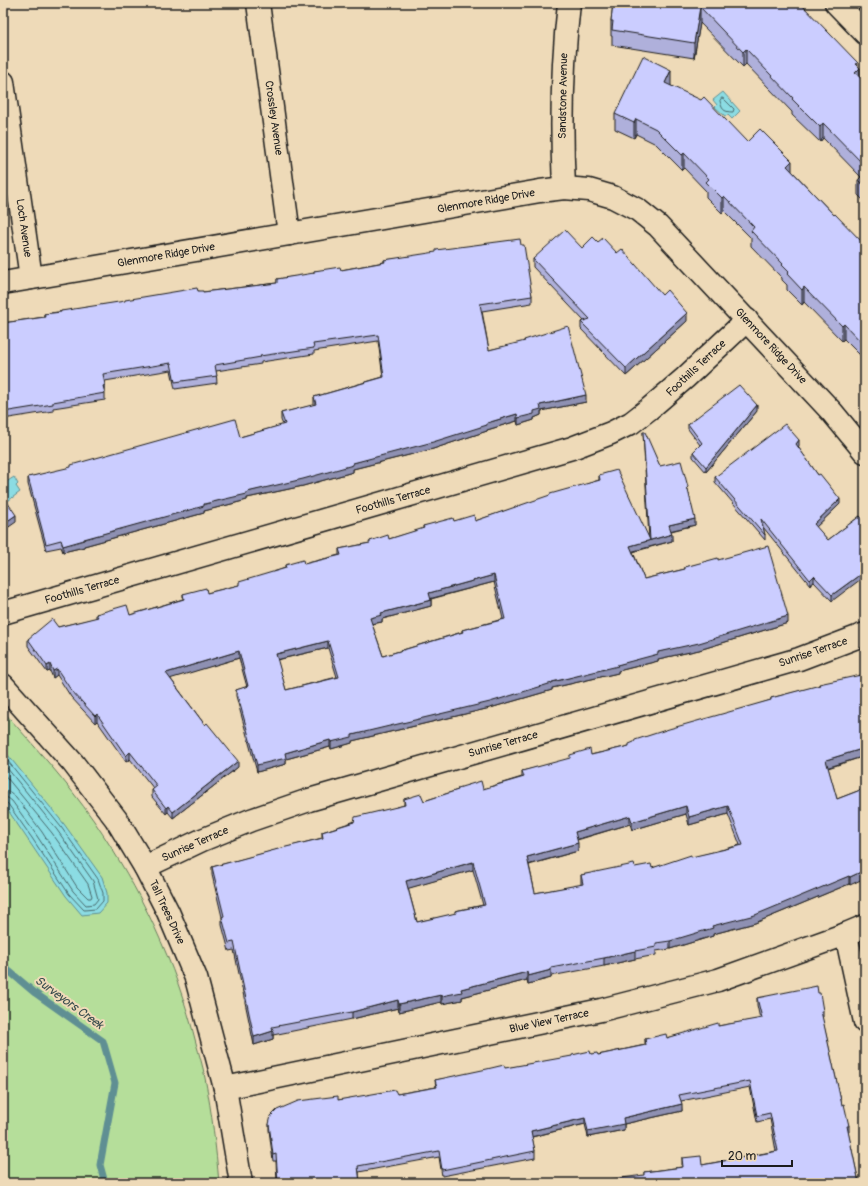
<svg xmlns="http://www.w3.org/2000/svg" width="868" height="1186" font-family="Pangolin,sans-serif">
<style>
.green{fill:#b5de9a;stroke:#687d5b}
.water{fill:#8bdce3;stroke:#5f8f93}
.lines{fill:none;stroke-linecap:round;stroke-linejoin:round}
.shore{stroke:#48696c;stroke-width:1}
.stream{stroke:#5f8f93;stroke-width:7}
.minor-casing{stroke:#1c1c1c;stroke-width:25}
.minor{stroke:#eedab8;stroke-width:22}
.wall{fill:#afb0db;stroke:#1c1c1c;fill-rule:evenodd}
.shaded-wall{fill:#8e90b2;stroke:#1c1c1c}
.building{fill:#cbcdff;stroke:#1c1c1c;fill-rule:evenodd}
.labels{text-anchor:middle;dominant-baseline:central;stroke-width:4;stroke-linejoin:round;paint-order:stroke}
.street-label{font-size:11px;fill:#1c1c1c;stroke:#eedab8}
.water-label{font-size:12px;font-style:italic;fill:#384c4e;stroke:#eedab8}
</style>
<rect width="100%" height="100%" fill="#eedab8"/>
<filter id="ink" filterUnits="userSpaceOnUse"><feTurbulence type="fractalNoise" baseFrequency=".025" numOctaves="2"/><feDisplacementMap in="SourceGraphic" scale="8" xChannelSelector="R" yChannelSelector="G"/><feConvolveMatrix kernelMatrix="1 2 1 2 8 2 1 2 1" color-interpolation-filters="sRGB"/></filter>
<g filter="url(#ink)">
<path class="green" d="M3,711C35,747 67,782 94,821C140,889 176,963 196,1043C199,1054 203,1066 205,1078C212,1113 216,1148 219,1183H3Z"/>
<g class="water">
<path d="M723,92L740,111L732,119L728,115L725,116L715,107L717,105L713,100Z"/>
<path d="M14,477L18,484L16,486L20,492L5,503L3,500V484Z"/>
<path d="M3,749L64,824L102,877L107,893V903L98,913L82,915L66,896L3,803Z"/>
</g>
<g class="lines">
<g class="shore">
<path d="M722,98L724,99L734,109L733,112C723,112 722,109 720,101Z"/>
<path d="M3,755L61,827L98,879L103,893V901L96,909L84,910L69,894L32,838L8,804L6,802H3"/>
<path d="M3,763L57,830L93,881L98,899L94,904L86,905L73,891L37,836L12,801L8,798L3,797"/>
<path d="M3,773L52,833L88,884L92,896L91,898H88L77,887L42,832L16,797L10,792L3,791"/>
</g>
<path class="stream" d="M3,966L35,993L103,1041L115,1083L100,1165L105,1183"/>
<defs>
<g id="minor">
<path d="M258,3L289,234"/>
<path d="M836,3L865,33"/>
<path d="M3,82L31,278"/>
<path d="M564,188C561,126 562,65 569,3"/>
<path d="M3,283L540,191L564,188L589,190L613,197L638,210L658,226L832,412L865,452"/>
<path d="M3,613L572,448L611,433L631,423L649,409L685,378L747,320"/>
<path d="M3,685L73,763L116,819L145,867L168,912L196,978L225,1088L241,1183"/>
<path d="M145,867L202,840L251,820L309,800L799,659L865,634"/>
<path d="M846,934L865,1022"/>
<path d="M225,1088L601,1010L718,980L846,934L865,926"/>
</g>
</defs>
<use href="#minor" class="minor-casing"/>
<use href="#minor" class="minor"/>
</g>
<g class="wall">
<path d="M613,3H800L858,66L860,77L865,82V202L858,195V180L861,177L823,138L820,142L792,115V112L746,64L743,67L700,23L694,58L612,45V36H611V21Z"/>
<path d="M671,85V86L747,142L792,171L834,215L865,245V375V360L844,339L842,341L804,302L802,305L787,290V285L782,280V278L751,246V238L724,211L722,213L706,197V191L684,168L682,170L656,144L636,134L634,138L615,129V114Z"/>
<path d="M598,242L617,253L662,295L687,321L626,376L581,329V322L584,321L533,267V259L582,248Z"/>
<path d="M521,245L532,296V303L482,311L489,350L524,342V340L586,402L541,411V415L534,418V420L518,425L517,421L487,430V431L433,449L353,469V472L303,486L247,498V500L204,511V513L84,546V547L63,552L61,547L46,550L28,484V477L240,437L283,425L281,420V413L314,405V397L383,377L378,341L314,351V354L261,362V364L216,371L217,383L175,389L171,370L105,381V400L53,408V411L3,419V323L44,317V314L198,291L203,292L277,283V279L314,274V271L341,270L384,262V260Z"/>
<path d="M757,411L706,472L693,457V452L700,445L688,429V424Z"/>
<path d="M643,432L660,466L688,489L695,525L671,531L672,541L633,552L644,579L685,569V567L718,560L788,623L699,650L658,659V661L618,671V673L552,688V690L490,708L352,741V743L331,749L330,747L286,759V764L257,772L236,696V690L247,687L239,658L170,678L205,725L238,767L173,818L168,812L166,814L152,797V790L154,789L130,759L126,762L97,721L95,723L71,697L57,675L53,678L50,671L47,672L28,646V639L58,627L96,618V614L130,615L183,599V594L207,593L239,585L285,568V565L304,564L339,555V549L370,543V541L389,539L423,529V526L454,521H475L599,480V475L649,539ZM494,582L503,619L462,630V632L383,656L372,624L382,622V619L431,606V599ZM328,648L337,677L286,690L277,660Z"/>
<path d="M799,446L798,447L818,475L840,504L816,527L828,540L860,516L832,601L814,582L810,585L763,527L765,535V540L715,482V477Z"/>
<path d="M819,684L865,756L828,768L837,799L863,789L850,885L849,884L755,923L713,934V936L670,949L656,951V955L635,959L604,966L551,976V978L528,984L527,980L462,997V1000L442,1004L441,1002L399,1012L398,1008L352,1019L273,1035V1039L254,1045L234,950L229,951L222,925V917L212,875V867L322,838V832L404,805V799L424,801L458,790V788L483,789L522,777V771L629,746L771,700V698L819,686ZM686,814L689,825L728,814L740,845L652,868L635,867L581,875V885L535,893L529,865L578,851L577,840L630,824L632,830ZM473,870L483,905L455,911V914L417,922L408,888Z"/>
<path d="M818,993L823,1011V1017H822L842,1105L849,1126V1132H848L859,1183L644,1175V1172L682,1167V1158L702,1165L776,1151L770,1119L757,1122L750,1087L681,1101L682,1111L624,1124V1130L588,1137L585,1124L532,1137L535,1151V1158L442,1176L439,1157L359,1172L360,1183H277L276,1161H273L269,1130V1124L338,1100L397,1094L436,1087L435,1080L591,1054L598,1055L645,1045V1039L667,1038L718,1026L760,1019L757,1005V998Z"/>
</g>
<g class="shaded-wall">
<path d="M700,7V23L694,58V43Z"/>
<path d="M746,49V64L743,67V52Z"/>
<path d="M858,63V70L860,68V83L855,73L856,64Z"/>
<path d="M671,70V85L665,99V83Z"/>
<path d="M636,119V134L634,138V123Z"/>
<path d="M823,123V138L820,142V127Z"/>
<path d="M684,153V168L682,170V155Z"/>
<path d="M792,161V176L787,166Z"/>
<path d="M724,196V211L722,213V198Z"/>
<path d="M804,287V302L802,305V290Z"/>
<path d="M687,313V321L626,376V368Z"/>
<path d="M844,324V339L842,341V326Z"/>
<path d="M105,385V392H103V386Z"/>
<path d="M586,395V402L541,411V415L534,418V420L518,425V418L534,411L540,405Z"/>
<path d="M757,405V411L706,472V467Z"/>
<path d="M517,414V421L487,430V431L433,449L353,469V472L303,486L247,498V500L204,511V513L84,546V547L63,552V546L84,539L247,492L353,463Z"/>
<path d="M799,440V446L796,449V444Z"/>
<path d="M840,499V504L814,529V524Z"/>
<path d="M16,515V522L3,531V524Z"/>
<path d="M695,519V525L669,531V525Z"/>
<path d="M672,534V541L630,552V546Z"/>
<path d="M865,571V576L832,601V595Z"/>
<path d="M494,575V582L429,599V593Z"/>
<path d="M814,576V582L810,585V580Z"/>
<path d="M431,600V606L382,619V622L370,624V618L381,613Z"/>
<path d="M788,616V623L699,650L658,659V661L618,671V673L552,688V690L490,708L352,741V743L331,749V742L352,735L617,665L658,652Z"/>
<path d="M328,641V648L276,660V654Z"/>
<path d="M239,651V658L166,680V673Z"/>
<path d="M50,664V671L47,672V666Z"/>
<path d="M57,669V675L53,678V671Z"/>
<path d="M97,714V721L95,723V716Z"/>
<path d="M330,740V747L286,759V764L257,772V765L285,753Z"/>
<path d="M865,748V756L826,768V760Z"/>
<path d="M130,752V759L126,762V756Z"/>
<path d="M238,761V767L173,818V812Z"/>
<path d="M168,806V812L166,814V808Z"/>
<path d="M686,806V814L632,830V822Z"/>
<path d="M728,806V814L689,825V817Z"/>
<path d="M630,816V824L575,840V832Z"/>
<path d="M578,843V851L527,865V857Z"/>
<path d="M473,862V870L406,889V881Z"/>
<path d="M865,870V878L850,885V877Z"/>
<path d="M849,876V884L755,923L713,934V936L670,949V941Z"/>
<path d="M635,951V959L604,966V958Z"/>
<path d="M551,970V978L528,984V976Z"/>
<path d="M527,972V980L462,997V1000L442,1004V996L461,989Z"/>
<path d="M441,995V1002L399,1012V1004Z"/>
<path d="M398,1000V1008L352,1019V1012Z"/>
<path d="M273,1031V1039L254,1045V1037Z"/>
<path d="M682,1104V1111L624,1124V1130L588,1137V1131L623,1118Z"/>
<path d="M585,1118V1124L531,1137V1131Z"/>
</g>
<g class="building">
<path d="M613,3H800L858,63L856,64L860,68L855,73L865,82V166L823,123L820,127L792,99L793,98L746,49L743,52L700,7L694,43L612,30L613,21H611Z"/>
<path d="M643,56L671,70L665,83L701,100L704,97L747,142L760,129L792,161L787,166L834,215L835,214L865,245V346L844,324L842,326L804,287L802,290L787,274L789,272L782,265L783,264L751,231L754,227L724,196L722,198L706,182L709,179L684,153L682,155L656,129L636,119L634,123L615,114Z"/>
<path d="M865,173V187L858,180Z"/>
<path d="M565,230L582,248L593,237L598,242L603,238L617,253L622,249L662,295L667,290L687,313L626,368L581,322L590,319L533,259Z"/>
<path d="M520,239L521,245H524L532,296L480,304L489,350L525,341L524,340L568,326L586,395L540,405L541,409L534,411V414L518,418L517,414L487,423V425L433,442L353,463V465L303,479L247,492V494L204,504V506L84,539V540L63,546L61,540L46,544L28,477L71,467V465L235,419L240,437L285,424L281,413L316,404L314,397L384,377L378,335L313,344L314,348L260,356L261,357L215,365L217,376L175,382L171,363L103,374L105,385L103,386L105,393L53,402V404L3,412V323L45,317L44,314L61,312V311L125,301V300L197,288L198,291H203V292L277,283V279L314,273V271L340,267L341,270L385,262L384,260L436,252V250Z"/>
<path d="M739,385L757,405L706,467L693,452L702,443L688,424Z"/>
<path d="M785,424L799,440L796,444L818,475L820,474L840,499L814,524L828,540L860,516L865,522V571L832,595L814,576L810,580L761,519L765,535L715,477Z"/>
<path d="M643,432H645L660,466L681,461L688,487L687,488L688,490L695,519L669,525L672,534L630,546L644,579L685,569V567L718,558V560L768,546L788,616L699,643L658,652V654L617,665L618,666L552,682V683L490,702L352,735V737L331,742L330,740L285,753L286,758L257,765L236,690L248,686L239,651L166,673L205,725L207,723L238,761L173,812L168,806L166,808L152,790L157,786L130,752L126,756L97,714L95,716L71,690L57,669L53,671L50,664L47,666L28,639L52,619L58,627L98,617L96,614L127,605L130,615L184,599L183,594L206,588L207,593L239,585V582L286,568L285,565L303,560L304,564L341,555L339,549L370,543V541L388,535L389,539L424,528L423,526L453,518L454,521L474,515L475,521L550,495V494L600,480L599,475L617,470L650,540ZM494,575L505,619L462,630L463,632L383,656L370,618L382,615L381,613L431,600L429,593ZM328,641L339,677L286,690L276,654Z"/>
<path d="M3,496L16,515L3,524Z"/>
<path d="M861,675L865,691V748L826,760L837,799L863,789L864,790H865V870L850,877L849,876L755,915L712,926L713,928L670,941L656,943V947L635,951L604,958L551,968V970L528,976L527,972L461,989L462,992L442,996L441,995L399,1004L398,1000L352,1012L272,1027L273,1031L254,1037L234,942L229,943L222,917L224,916L212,867L282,848L323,838L322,832L354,822L355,817L405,805L404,799L421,794L424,801L458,790V788L481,781L483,789L524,777L522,771L570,758V755L590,749L591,755L629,746V744L634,742L635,740L669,729L771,700V698L820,685L819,684ZM686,806L689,817L728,806L743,845L691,857V855L652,868L651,864L635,867L634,864L581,875L583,884L535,893L527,857L578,843L575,832L630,816L632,822ZM473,862L485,905L455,911L456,913L417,922L406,881Z"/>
<path d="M817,986L818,993H820L823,1011H821L842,1105L844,1104L849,1126H847L859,1183H585L644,1175V1172L683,1167L682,1158L701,1156L702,1165L778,1151L770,1113L757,1116L750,1081L679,1095L682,1104L623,1118L624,1124L588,1131L585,1118L531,1131L535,1151L442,1170L439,1151L358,1166L360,1183H278L276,1154L273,1155L269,1124L271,1116L277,1110L298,1101L338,1096V1100L395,1090L397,1094L437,1087L435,1080L487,1069L504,1065L505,1068L572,1056V1055L590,1051L591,1054L597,1053L598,1055L646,1045L645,1039L666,1034L667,1038L718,1023V1026L762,1018L757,998Z"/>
</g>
</g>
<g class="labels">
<g class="street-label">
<text transform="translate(563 96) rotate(-89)">Sandstone Avenue</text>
<text transform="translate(274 118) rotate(82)">Crossley Avenue</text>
<text transform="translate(486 201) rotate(-10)">Glenmore Ridge Drive</text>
<text transform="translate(24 228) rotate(82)">Loch Avenue</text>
<text transform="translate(166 255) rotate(-10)">Glenmore Ridge Drive</text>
<text transform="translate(771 346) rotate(47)">Glenmore Ridge Drive</text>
<text transform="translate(696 368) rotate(-43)">Foothills Terrace</text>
<text transform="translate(393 500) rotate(-16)">Foothills Terrace</text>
<text transform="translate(82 590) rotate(-16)">Foothills Terrace</text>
<text transform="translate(813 652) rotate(-19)">Sunrise Terrace</text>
<text transform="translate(503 744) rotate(-16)">Sunrise Terrace</text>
<text transform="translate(195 844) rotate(-24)">Sunrise Terrace</text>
<text transform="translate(167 912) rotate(65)">Tall Trees Drive</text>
<text transform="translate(549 1021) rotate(-12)">Blue View Terrace</text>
</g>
<g class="water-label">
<text transform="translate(69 1003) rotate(36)">Surveyors Creek</text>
</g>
</g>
<rect width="868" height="1186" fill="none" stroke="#eedab8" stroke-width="16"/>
<rect x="8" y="8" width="852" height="1170" fill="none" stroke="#1c1c1c" stroke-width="1.5" filter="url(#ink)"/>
<path d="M722 1160v6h70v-6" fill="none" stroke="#1c1c1c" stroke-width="2"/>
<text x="728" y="1160" font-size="12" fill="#1c1c1c" stroke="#eedab8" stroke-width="3" paint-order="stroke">20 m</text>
</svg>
